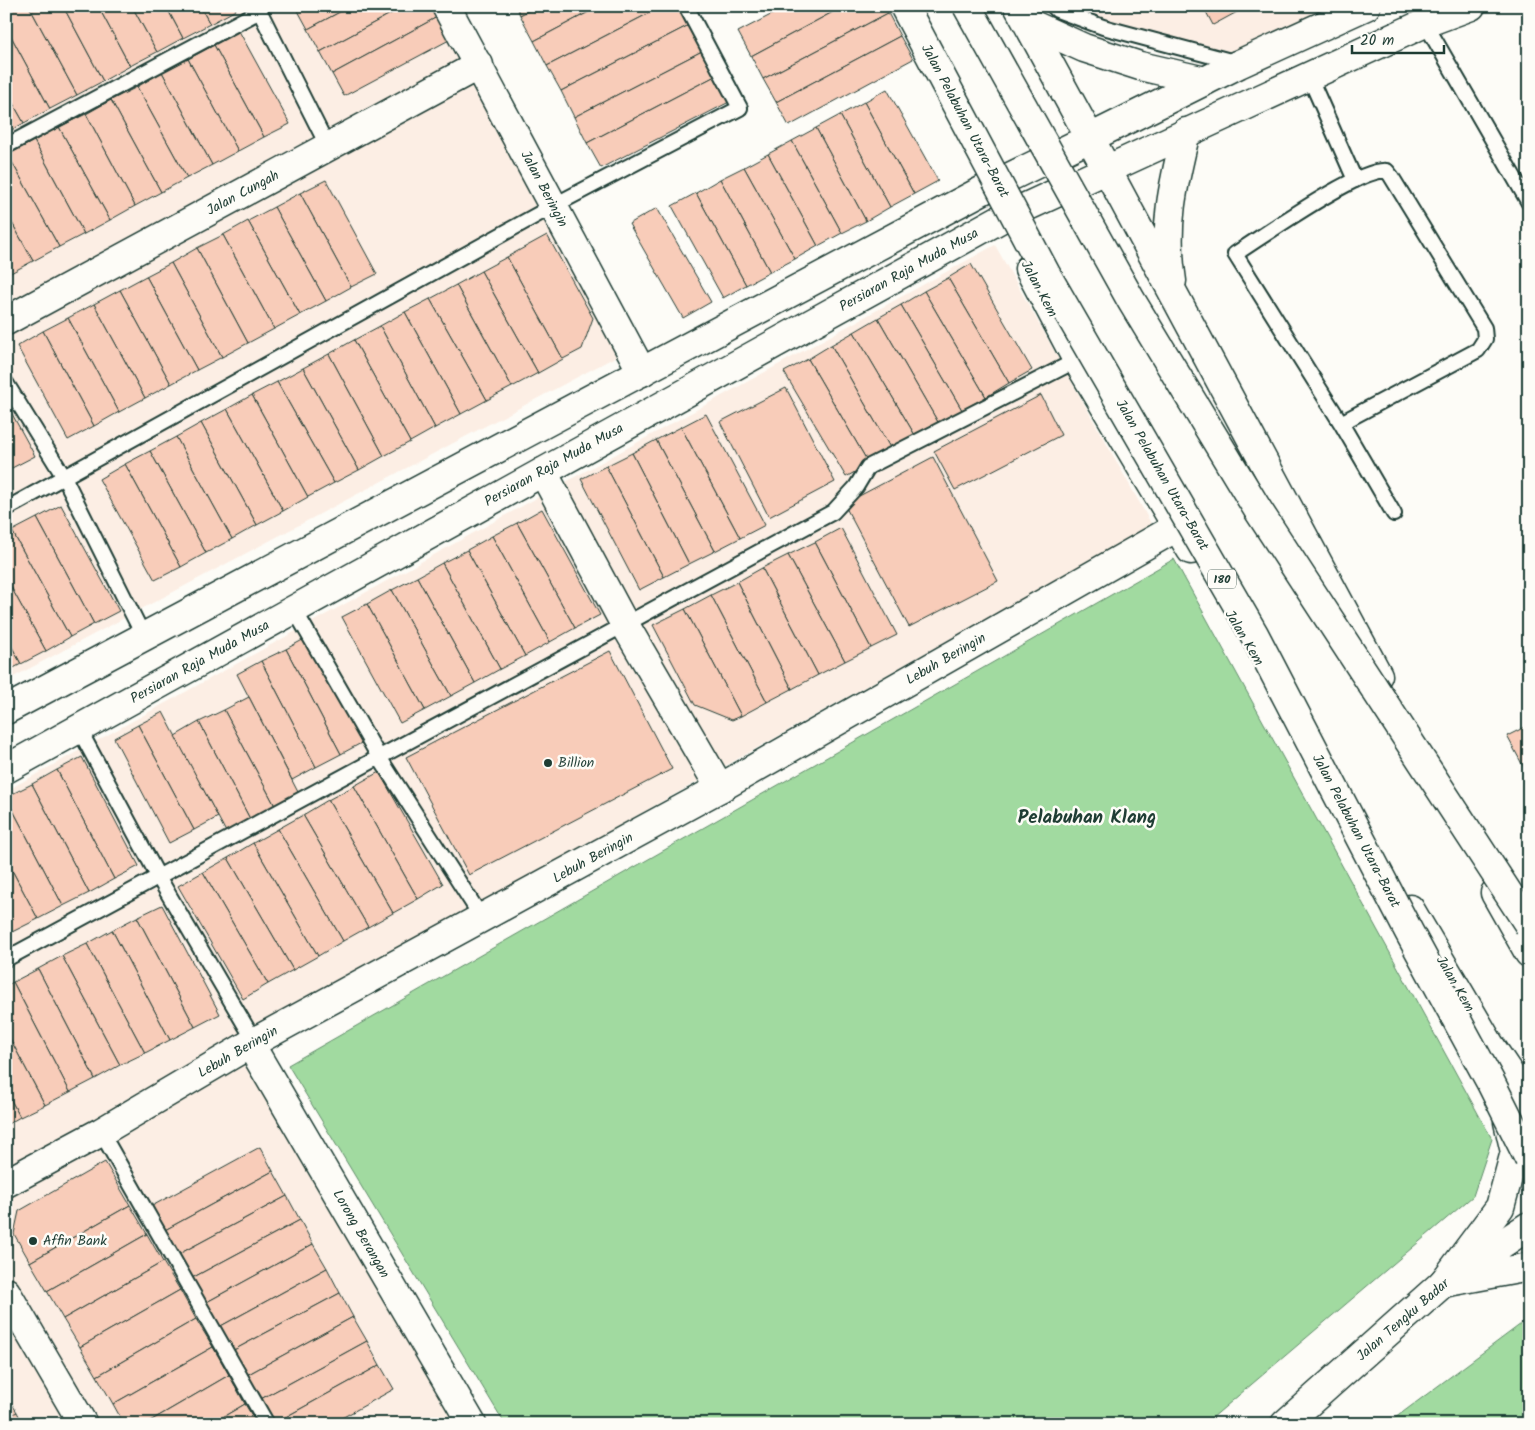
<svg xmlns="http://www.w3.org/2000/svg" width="1535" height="1430" font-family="Kalam,sans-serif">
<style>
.built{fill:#fceee4}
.green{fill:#a1daa0;stroke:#608c6a}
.building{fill:#f8ccb9;stroke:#1f3d34}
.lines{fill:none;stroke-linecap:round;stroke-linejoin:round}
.service-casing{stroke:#1f3d34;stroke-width:18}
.minor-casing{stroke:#1f3d34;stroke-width:31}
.tertiary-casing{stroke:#1f3d34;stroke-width:31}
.secondary-casing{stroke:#1f3d34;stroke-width:31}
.service{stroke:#fdfcf7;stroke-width:14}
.minor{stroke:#fdfcf7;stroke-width:28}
.tertiary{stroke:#fdfcf7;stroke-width:28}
.secondary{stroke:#fdfcf7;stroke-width:28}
.primary-bridge-casing{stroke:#1f3d34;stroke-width:31;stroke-linecap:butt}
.primary-bridge{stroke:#fdfcf7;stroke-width:28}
.poi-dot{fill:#1f3d34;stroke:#fdfcf7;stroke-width:2}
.labels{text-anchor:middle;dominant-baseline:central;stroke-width:5;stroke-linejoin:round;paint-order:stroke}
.shield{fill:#fdfcf7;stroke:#62766e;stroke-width:1}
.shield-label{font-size:12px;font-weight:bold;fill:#1f3d34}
.street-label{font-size:14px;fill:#1f3d34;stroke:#fdfcf7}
.poi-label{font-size:14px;fill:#1f3d34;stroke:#fdfcf7;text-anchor:start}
.district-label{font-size:19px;font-weight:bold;fill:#1f3d34;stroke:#fdfcf7}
</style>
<rect width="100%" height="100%" fill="#fdfcf7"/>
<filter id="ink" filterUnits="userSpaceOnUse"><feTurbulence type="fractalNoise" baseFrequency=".02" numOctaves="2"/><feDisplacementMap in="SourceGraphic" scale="10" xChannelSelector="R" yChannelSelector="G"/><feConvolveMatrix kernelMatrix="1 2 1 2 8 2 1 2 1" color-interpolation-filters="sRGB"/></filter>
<g filter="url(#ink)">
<g class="built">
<path d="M6,6H433L481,91L617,356L6,681Z"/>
<path d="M1070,6H1329L1230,52L1100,18Z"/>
<path d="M995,245L1152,525L234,1043L460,1424H6V791Z"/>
</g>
<g class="green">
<path d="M1174,559L1492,1139L1473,1196L1205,1424H505L288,1065Z"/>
<path d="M1529,1318V1424H1387Z"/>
</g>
<g class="building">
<path d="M13,6H29L77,95L50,109L6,27V10Z"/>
<path d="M29,6H63L103,81L77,95Z"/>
<path d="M63,6H98L130,66L103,81Z"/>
<path d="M98,6H132L157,52L130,66Z"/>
<path d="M132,6H166L183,38L157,52Z"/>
<path d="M166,6H200L210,24L183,38Z"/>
<path d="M200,6H234L236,10L210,24Z"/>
<path d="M298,6H351L308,29L296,7Z"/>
<path d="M351,6H405L320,52L308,29Z"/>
<path d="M405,6H433L439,16L332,74L320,52Z"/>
<path d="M516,6H538L520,15Z"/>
<path d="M538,6H600L534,41L520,15Z"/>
<path d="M600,6H663L547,66L534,41Z"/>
<path d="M663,6H684L693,23L561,91L547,66Z"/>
<path d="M788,6H844L751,56L738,32Z"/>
<path d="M844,6H884L888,13L763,79L751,56Z"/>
<path d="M1203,6H1233L1237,12L1213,25Z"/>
<path d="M1233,6H1249L1237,12Z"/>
<path d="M888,13L900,36L776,102L763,79Z"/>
<path d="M439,16L451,39L344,96L332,74Z"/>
<path d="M693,23L706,49L574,117L561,91Z"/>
<path d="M6,27L50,109L24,123L6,91Z"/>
<path d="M239,31L290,124L264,137L214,45Z"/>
<path d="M900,36L913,59L789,126L776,102Z"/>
<path d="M214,45L264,137L238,151L188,59Z"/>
<path d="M706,49L719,74L587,143L574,117Z"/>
<path d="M188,59L238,151L212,165L162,72Z"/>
<path d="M162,72L212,165L187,178L137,87Z"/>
<path d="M719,74L733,100L601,168L587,143Z"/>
<path d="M137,87L187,178L161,192L111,100Z"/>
<path d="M887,89L938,181L914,194L864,102Z"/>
<path d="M6,91L24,123L6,133Z"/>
<path d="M111,100L161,192L135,206L86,114Z"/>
<path d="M864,102L914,194L890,207L840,115Z"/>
<path d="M86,114L135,206L110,220L59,127Z"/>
<path d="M840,115L890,207L866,221L816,128Z"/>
<path d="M59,127L110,220L84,234L34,141Z"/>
<path d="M816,128L866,221L842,233L792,141Z"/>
<path d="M34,141L84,234L59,247L8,155Z"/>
<path d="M792,141L842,233L818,246L768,154Z"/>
<path d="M768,154L818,246L795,259L744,167Z"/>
<path d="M8,155L59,247L33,261L6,212V156Z"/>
<path d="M744,167L795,259L770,272L720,179Z"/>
<path d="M720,179L770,272L746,285L696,193Z"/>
<path d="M326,180L377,274L351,287L300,193Z"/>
<path d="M300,193L351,287L326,301L274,207Z"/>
<path d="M696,193L746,285L723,298L672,206Z"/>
<path d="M274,207L326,301L300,315L248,221Z"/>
<path d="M657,208L711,302L683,318L629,224Z"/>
<path d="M6,212L33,261L7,275L6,274Z"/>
<path d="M248,221L300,315L274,329L223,235Z"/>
<path d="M223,235L274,329L248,343L197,248Z"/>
<path d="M547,235L593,318L582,349L563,359L507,257Z"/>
<path d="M197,248L248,343L222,357L171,263Z"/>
<path d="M507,257L563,359L538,373L481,271Z"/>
<path d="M171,263L222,357L197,370L146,276Z"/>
<path d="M971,264L1032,370L1009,383L948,278Z"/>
<path d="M481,271L538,373L512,387L456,285Z"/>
<path d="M146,276L197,370L171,384L120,290Z"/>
<path d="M948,278L1009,383L986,397L924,291Z"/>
<path d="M456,285L512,387L487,400L430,299Z"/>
<path d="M120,290L171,384L145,398L94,304Z"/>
<path d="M924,291L986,397L962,410L901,305Z"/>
<path d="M430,299L487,400L461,414L405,312Z"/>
<path d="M94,304L145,398L119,412L68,318Z"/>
<path d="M901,305L962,410L939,424L878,318Z"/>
<path d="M405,312L461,414L435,428L380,326Z"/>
<path d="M68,318L119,412L94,426L43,331Z"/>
<path d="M878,318L939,424L916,437L854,332Z"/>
<path d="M380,326L435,428L410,442L354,340Z"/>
<path d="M43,331L94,426L68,440L17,346Z"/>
<path d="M854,332L916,437L892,451L831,345Z"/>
<path d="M354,340L410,442L384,456L329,354Z"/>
<path d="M831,345L892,451L869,464L808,359Z"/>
<path d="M329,354L384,456L359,470L303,368Z"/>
<path d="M808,359L869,464L846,477L784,372Z"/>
<path d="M303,368L359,470L334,483L277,382Z"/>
<path d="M277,382L334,483L308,497L252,395Z"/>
<path d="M786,388L835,482L769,517L720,422Z"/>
<path d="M252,395L308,497L283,511L227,409Z"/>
<path d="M1041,395L1061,435L955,490L934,451Z"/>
<path d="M6,403L35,456L10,469L6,462Z"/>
<path d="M227,409L283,511L257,525L201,423Z"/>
<path d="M706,414L765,525L740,538L681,427Z"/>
<path d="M201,423L257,525L232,539L176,437Z"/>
<path d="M681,427L740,538L715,551L656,440Z"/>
<path d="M176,437L232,539L206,553L150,451Z"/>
<path d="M656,440L715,551L689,564L632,453Z"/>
<path d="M150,451L206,553L181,567L125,464Z"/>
<path d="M632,453L689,564L664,577L606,466Z"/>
<path d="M933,457L998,581L909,627L844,504Z"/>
<path d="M125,464L181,567L155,580L99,479Z"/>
<path d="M606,466L664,577L639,590L581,479Z"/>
<path d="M61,505L119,611L94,624L37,518Z"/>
<path d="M542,509L600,615L575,628L517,523Z"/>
<path d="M37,518L94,624L70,637L12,531Z"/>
<path d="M517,523L575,628L550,642L492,536Z"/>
<path d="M841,528L897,635L871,648L815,542Z"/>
<path d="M12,531L70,637L46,651L6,578V534Z"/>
<path d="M492,536L550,642L525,656L467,550Z"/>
<path d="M815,542L871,648L845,661L788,555Z"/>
<path d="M467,550L525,656L500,669L442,563Z"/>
<path d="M788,555L845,661L818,675L762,568Z"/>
<path d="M442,563L500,669L475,683L417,577Z"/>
<path d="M762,568L818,675L792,689L737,582Z"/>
<path d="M417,577L475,683L451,696L392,590Z"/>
<path d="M6,578L46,651L21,664L6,636Z"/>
<path d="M737,582L792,689L767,702L711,595Z"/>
<path d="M392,590L451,696L425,710L367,604Z"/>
<path d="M711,595L767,702L741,716L685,609Z"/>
<path d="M367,604L425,710L400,723L342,617Z"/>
<path d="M685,609L741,716L732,720L695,705L653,625Z"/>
<path d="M6,636L21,664L6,672Z"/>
<path d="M310,636L365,741L341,754L286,649Z"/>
<path d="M286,649L341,754L316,767L261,661Z"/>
<path d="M610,651L672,769L469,875L406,757Z"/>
<path d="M261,661L316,767L292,780L237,674Z"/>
<path d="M249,697L299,794L275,806L224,710Z"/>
<path d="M224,710L275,806L250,819L199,722Z"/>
<path d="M163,712L218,817L194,830L138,725Z"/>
<path d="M199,722L250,819L226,832L175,736Z"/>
<path d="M138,725L194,830L169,843L114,738Z"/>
<path d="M1529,725V777L1507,736Z"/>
<path d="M82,757L139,866L114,879L57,770Z"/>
<path d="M57,770L114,879L89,893L32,784Z"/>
<path d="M379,772L443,884L418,899L354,786Z"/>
<path d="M32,784L89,893L63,906L6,797Z"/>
<path d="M354,786L418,899L393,913L328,800Z"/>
<path d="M6,797L63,906L38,919L6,859Z"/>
<path d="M328,800L393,913L368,927L303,815Z"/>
<path d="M303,815L368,927L343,941L278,829Z"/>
<path d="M278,829L343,941L318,956L253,843Z"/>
<path d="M253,843L318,956L293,970L228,858Z"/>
<path d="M228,858L293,970L268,984L203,872Z"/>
<path d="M6,859L38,919L12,932L6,921Z"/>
<path d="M203,872L268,984L243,999L178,886Z"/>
<path d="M162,905L220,1014L195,1027L137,917Z"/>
<path d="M137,917L195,1027L170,1040L112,930Z"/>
<path d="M6,921L12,932L6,935Z"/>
<path d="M112,930L170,1040L145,1053L87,944Z"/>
<path d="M87,944L145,1053L120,1065L62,956Z"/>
<path d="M62,956L120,1065L95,1079L38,969Z"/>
<path d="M38,969L95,1079L70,1092L13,982Z"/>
<path d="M13,982L70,1092L45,1105L6,1031V986Z"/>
<path d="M6,1031L45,1105L20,1117L6,1091Z"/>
<path d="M6,1091L20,1117L6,1125Z"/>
<path d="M260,1147L273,1171L165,1230L152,1206Z"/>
<path d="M105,1162L130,1205L30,1262L14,1234L19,1211Z"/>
<path d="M273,1171L287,1196L179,1254L165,1230Z"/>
<path d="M287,1196L300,1220L192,1278L179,1254Z"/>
<path d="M130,1205L147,1234L47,1291L30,1262Z"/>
<path d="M300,1220L313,1244L205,1303L192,1278Z"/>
<path d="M147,1234L163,1262L63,1319L47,1291Z"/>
<path d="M313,1244L327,1268L219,1327L205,1303Z"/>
<path d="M163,1262L180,1290L80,1347L63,1319Z"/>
<path d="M327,1268L340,1293L232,1351L219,1327Z"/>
<path d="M180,1290L196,1319L97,1376L80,1347Z"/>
<path d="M340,1293L353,1317L245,1376L232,1351Z"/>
<path d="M353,1317L367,1341L259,1400L245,1376Z"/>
<path d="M196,1319L213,1347L113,1404L97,1376Z"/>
<path d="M367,1341L380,1365L273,1424L259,1400Z"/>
<path d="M213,1347L229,1375L145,1424H124L113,1404Z"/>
<path d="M380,1365L394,1389L331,1424H273Z"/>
<path d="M229,1375L245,1404L211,1424H145Z"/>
<path d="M6,1395L17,1412L6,1418Z"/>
<path d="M245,1404L257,1424H211Z"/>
<path d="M17,1412L23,1424H6V1418Z"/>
</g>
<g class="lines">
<defs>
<g id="service">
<path d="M257,6L328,147"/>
<path d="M1053,6L1057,10L1103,27L1238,63"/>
<path d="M1425,23L1529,203"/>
<path d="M1309,76L1355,180"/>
<path d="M6,146L260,11"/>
<path d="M6,383L64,477L144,637"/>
<path d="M1341,423L1478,350L1485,339L1484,328L1391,176L1387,171C1361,166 1262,237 1235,254L1341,423L1394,514"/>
<path d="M6,509L553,206L740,108L686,6"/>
<path d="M294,609L379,757L482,918"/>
<path d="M79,729L159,878L255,1042"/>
<path d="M6,959L833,512L856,487L868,467L1077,360"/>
<path d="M101,1132L267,1424"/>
</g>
<g id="minor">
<path d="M446,6L642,372"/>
<path d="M1090,138L1239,64L1366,6"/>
<path d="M1106,170L1425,23L1471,6"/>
<path d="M6,321L479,65"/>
<path d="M543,472L624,623L720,788"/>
<path d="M250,1044L472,1424"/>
<path d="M6,1183L101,1132L250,1044L720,788L1177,527"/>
<path d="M6,1292L83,1424"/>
<path d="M1285,1424L1443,1283L1529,1226"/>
</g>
<g id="tertiary">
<path d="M1018,6L1090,138"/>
<path d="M1029,23L1084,48L1140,66L1205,81"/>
</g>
<g id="secondary">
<path d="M1029,269L1077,360L1191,550"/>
<path d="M1172,281C1163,227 1173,185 1186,132"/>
<path d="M6,710L985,189L1090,138L1378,675"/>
<path d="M6,769L1002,218L1106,170"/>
<path d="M1495,893L1529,953"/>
<path d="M1410,909L1490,1045L1529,1103"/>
<path d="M1443,1283L1500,1207L1515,1152L1508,1122"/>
<path d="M1443,1283L1529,1267"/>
</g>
</defs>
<use href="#service" class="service-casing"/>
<use href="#minor" class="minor-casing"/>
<use href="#tertiary" class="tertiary-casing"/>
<use href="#secondary" class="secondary-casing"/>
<use href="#service" class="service"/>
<use href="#minor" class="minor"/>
<use href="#tertiary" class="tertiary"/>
<use href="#secondary" class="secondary"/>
<defs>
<g id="primary-bridge">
<path d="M904,6L1046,274L1254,634L1409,932L1491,1083L1529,1159"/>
<path d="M967,6L1131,300L1258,510L1529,925"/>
</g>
</defs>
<use href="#primary-bridge" class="primary-bridge-casing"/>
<use href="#primary-bridge" class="primary-bridge"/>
</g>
</g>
<g class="poi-dot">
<circle cx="548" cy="763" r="5"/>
<circle cx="33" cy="1241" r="5"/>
</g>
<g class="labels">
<rect class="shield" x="1208" y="569.5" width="28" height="19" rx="4"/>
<g class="shield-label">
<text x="1222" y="579">180</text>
</g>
<g class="street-label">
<text transform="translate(965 121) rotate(62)">Jalan Pelabuhan Utara-Barat</text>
<text transform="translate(544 189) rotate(62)">Jalan Beringin</text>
<text transform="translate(243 193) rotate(-28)">Jalan Cungah</text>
<text transform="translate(909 270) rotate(-29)">Persiaran Raja Muda Musa</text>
<text transform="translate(1039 289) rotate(62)">Jalan Kem</text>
<text transform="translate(554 465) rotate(-29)">Persiaran Raja Muda Musa</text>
<text transform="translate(1162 475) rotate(60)">Jalan Pelabuhan Utara-Barat</text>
<text transform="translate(1244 638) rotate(59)">Jalan Kem</text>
<text transform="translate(946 659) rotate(-30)">Lebuh Beringin</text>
<text transform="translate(200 662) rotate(-29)">Persiaran Raja Muda Musa</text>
<text transform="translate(1356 831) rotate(62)">Jalan Pelabuhan Utara-Barat</text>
<text transform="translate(593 858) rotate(-29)">Lebuh Beringin</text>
<text transform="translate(1455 984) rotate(60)">Jalan Kem</text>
<text transform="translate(238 1052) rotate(-30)">Lebuh Beringin</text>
<text transform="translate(361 1234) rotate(60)">Lorong Berangan</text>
<text transform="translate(1403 1320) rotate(-41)">Jalan Tengku Badar</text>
</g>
<g class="poi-label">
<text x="558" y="763">Billion</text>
<text x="43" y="1241">Affin Bank</text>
</g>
<g class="district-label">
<text x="1087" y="818">Pelabuhan Klang</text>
</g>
</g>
<rect width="1535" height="1430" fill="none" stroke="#fdfcf7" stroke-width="25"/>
<rect x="12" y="12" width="1510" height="1405" fill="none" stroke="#1f3d34" stroke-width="2" filter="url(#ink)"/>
<path d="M1352 45v8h92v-8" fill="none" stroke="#1f3d34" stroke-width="2.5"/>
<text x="1360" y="45" font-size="15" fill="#1f3d34" stroke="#fdfcf7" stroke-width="4" paint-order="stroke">20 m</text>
</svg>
